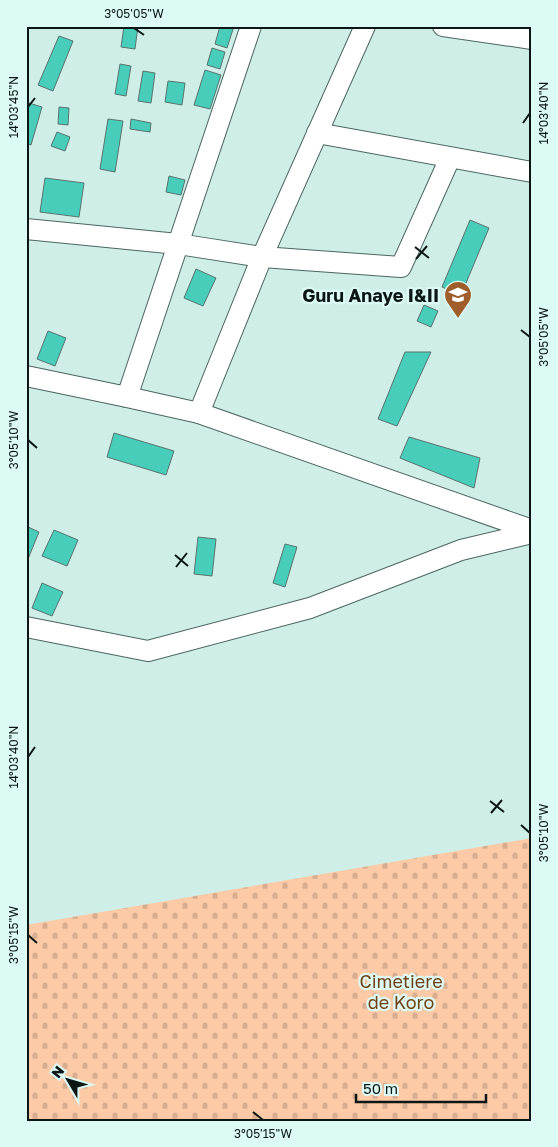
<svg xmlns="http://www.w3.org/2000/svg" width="558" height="1147" font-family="'Golos Text',sans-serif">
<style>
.cemetery{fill:url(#cemetery-stones)}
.building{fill:#48cdbb;stroke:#58736e}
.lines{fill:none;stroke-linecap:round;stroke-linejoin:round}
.minor-casing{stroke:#4b6661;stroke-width:22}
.minor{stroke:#fff;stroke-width:20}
.ticks{fill:none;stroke:#0c1715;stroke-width:2}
.labels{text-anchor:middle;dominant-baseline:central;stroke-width:4.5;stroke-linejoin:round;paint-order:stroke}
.poi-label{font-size:18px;font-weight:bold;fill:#0c1715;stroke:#ddfbf5;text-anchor:end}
.park-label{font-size:18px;fill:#723f15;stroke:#ddfbf5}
.neatline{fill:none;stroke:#0c1715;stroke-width:2}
.ticks-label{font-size:12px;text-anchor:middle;fill:#0c1715}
</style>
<defs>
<pattern id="cemetery-stones" width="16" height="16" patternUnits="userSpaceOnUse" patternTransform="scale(1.25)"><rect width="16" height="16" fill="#fdcaa7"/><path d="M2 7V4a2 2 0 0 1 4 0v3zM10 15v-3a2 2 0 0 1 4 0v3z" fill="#d8ad8f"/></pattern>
</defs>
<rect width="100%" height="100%" fill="#cfeee8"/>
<path class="cemetery" d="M532,838V1121H26V925Z"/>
<g class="building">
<path d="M124,26H138L135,49L121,47Z"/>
<path d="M220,26H234L227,48L215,44Z"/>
<path d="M59,36L73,41L53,91L38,85Z"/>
<path d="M212,48L225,52L220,69L207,65Z"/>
<path d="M120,64L131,66L126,96L115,94Z"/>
<path d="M205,70L221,75L210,109L194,105Z"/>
<path d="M143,71L155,73L151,103L138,101Z"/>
<path d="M168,81L185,83L182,105L165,102Z"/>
<path d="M29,103L42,107L31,145L26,143V112Z"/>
<path d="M59,107L69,108L68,125L58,124Z"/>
<path d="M108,119L123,121L115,172L100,169Z"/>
<path d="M131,119L151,123L150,132L130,129Z"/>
<path d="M57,132L70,137L65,151L51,146Z"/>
<path d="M169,176L185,180L181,195L166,192Z"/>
<path d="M45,178L84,183L79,217L40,212Z"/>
<path d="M470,220L489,228L461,295L442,287Z"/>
<path d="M196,269L216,278L203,306L184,298Z"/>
<path d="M424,305L438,311L431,327L417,321Z"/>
<path d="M48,331L66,338L55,366L37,359Z"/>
<path d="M405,352H431L397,426L378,419Z"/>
<path d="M114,433L174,451L166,475L107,457Z"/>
<path d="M409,437L480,458L474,488L400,458Z"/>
<path d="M26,526L39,532L28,559L26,558Z"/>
<path d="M54,530L78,540L67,566L42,556Z"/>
<path d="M198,537L216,539L212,576L194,574Z"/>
<path d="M285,544L297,547L285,587L273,583Z"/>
<path d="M42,583L63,592L52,616L32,608Z"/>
</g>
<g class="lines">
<defs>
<g id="minor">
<path d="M443,26L532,39"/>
<path d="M317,133L532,172"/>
<path d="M26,229L178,244L262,257L401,267L450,158"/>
<path d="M26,376L127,397L251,26"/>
<path d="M127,397L199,413L532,530"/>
<path d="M199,413L262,257L365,26"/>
<path d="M26,627L148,651L310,608L461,550L532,533"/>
</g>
</defs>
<use href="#minor" class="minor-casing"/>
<use href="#minor" class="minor"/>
</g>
<path class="ticks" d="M134,28L144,35M28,107L35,98M523,123L530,113M415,247L429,258M416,259L427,246M521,330L530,337M28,440L37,448M175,555L188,566M176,567L187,553M28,757L35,747M490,801L504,812M491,813L502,800M521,825L530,833M28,935L37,943M253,1112L263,1120"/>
<defs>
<symbol id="school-pin" viewBox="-11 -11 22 30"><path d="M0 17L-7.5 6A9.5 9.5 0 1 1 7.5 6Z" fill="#9e5d29" stroke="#ddfbf5"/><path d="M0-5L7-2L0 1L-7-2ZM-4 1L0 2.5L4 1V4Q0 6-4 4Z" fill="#fff"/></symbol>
</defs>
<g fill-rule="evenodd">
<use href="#school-pin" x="442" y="279" width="32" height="43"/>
</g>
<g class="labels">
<g class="poi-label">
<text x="439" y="295">Guru Anaye I&amp;II</text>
</g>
<g class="park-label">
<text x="401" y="981">Cimetiere<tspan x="401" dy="21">de Koro</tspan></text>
</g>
</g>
<rect width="558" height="1147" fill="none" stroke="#ddfbf5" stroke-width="55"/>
<g transform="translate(68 1080) rotate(308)" stroke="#ddfbf5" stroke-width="4" paint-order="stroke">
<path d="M0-4L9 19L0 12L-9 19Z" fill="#0c1715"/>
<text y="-8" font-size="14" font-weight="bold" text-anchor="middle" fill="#0c1715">N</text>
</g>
<path d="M356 1094v8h130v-8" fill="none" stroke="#0c1715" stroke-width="2.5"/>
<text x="363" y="1094" font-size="15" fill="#0c1715" stroke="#ddfbf5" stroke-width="4" paint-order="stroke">50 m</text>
<rect x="28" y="28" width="502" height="1092" class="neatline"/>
<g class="ticks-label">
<text x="134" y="18">3°05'05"W</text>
<text transform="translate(14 107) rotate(-90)" y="4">14°03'45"N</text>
<text transform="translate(544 113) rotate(-90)" y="4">14°03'40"N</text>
<text transform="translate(544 337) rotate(-90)" y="4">3°05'05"W</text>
<text transform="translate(14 440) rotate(-90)" y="4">3°05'10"W</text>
<text transform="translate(14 757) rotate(-90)" y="4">14°03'40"N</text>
<text transform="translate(544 833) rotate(-90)" y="4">3°05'10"W</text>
<text transform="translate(14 935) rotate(-90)" y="4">3°05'15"W</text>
<text x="263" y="1138">3°05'15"W</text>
</g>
</svg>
